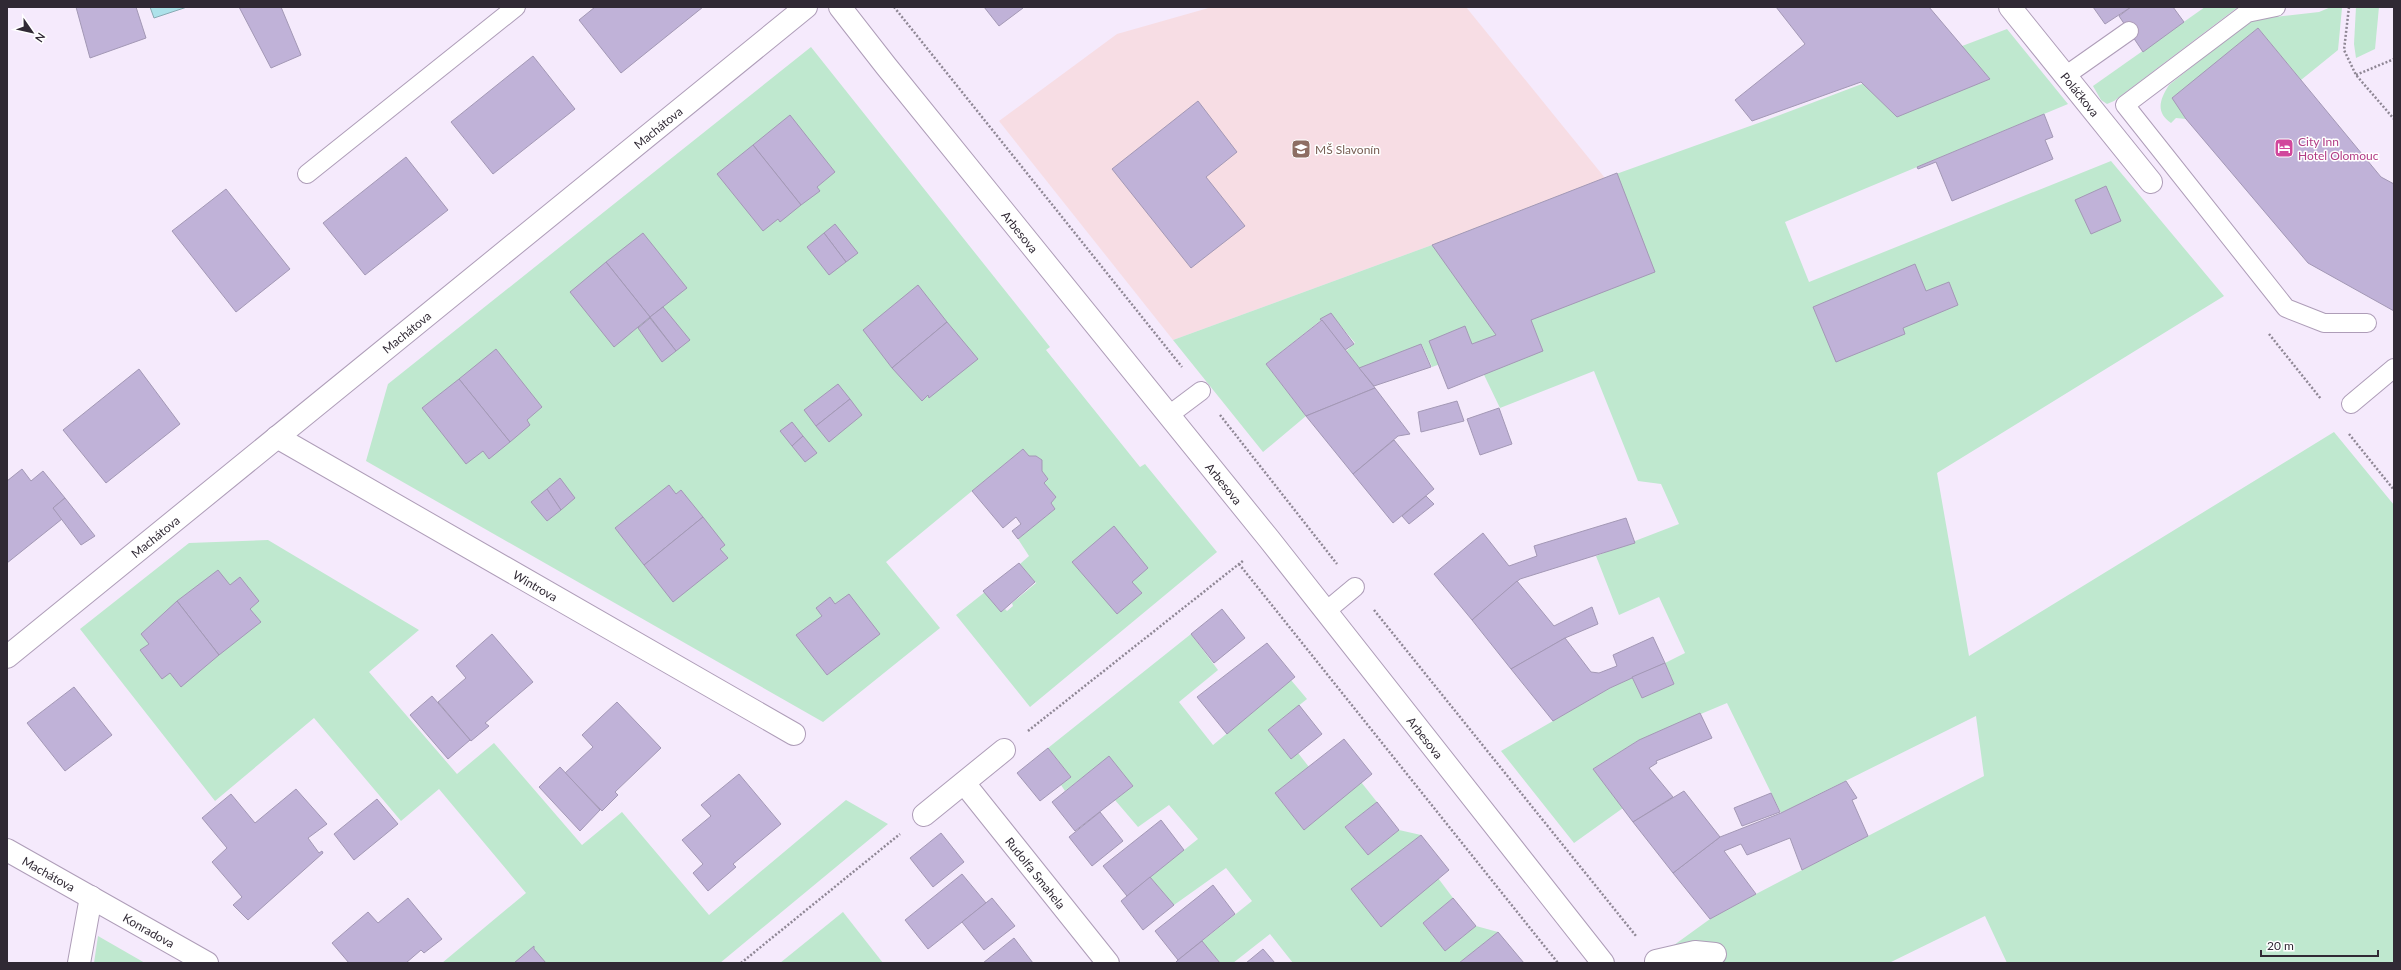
<svg xmlns="http://www.w3.org/2000/svg" width="2401" height="970" font-family="Lato,sans-serif">
<style>
.education{fill:#f7dde4}
.green{fill:#bfe8cf}
.water{fill:#ade2ea;stroke:#88aab3}
.building{fill:#c0b2d8;stroke:#a398b5}
.lines{fill:none;stroke-linecap:round;stroke-linejoin:round}
.service-casing{stroke:#ae9db8;stroke-width:20}
.minor-casing{stroke:#ae9db8;stroke-width:24}
.path{stroke:#8f8795;stroke-width:2.5;stroke-dasharray:2 2;stroke-linecap:butt}
.service{stroke:#fff;stroke-width:18}
.minor{stroke:#fff;stroke-width:22}
.labels{text-anchor:middle;dominant-baseline:central;stroke-width:3;stroke-linejoin:round;paint-order:stroke}
.street-label{font-size:12px;fill:#302934;stroke:#fff}
.hotel-label{font-size:12px;fill:#b23c85;stroke:#fff;text-anchor:start}
.education-label{font-size:12px;fill:#785e54;stroke:#fff;text-anchor:start}
</style>
<rect width="100%" height="100%" fill="#f5eafc"/>
<path class="education" d="M1212,7H1466L1605,178L1432,245L1173,340L999,121L1117,34Z"/>
<g class="green">
<path d="M2205,7H2238L2114,101L2107,104L2101,100L2093,86Z"/>
<path d="M2331,7L2342,8L2338,50L2301,80L2258,28L2173,98L2186,119L2176,118L2171,123C2155,112 2160,99 2169,85L2248,22L2257,19L2319,12Z"/>
<path d="M2356,7H2379L2375,49L2356,58L2354,44Z"/>
<path d="M2007,29L2068,104L1785,222L1809,282L2111,161L2224,296L1937,473L1969,656L2334,432L2394,505V963H2007L1985,916L1889,963H1671L1663,953L1710,919L1756,894L1984,776L1976,716L1781,813L1727,703L1639,740L1593,769L1623,808L1574,843L1501,751L1610,688L1632,677L1642,698L1674,684L1665,663L1685,653L1659,597L1619,615L1596,556L1679,524L1661,484L1638,481L1594,371L1500,408L1473,352L1432,367L1422,345L1360,369L1346,351L1355,343L1330,313L1266,364L1306,416L1263,452L1173,340L1432,245L1605,178L1764,121Z"/>
<path d="M811,47L1050,347L1046,350L1140,467L1145,464L1217,552L1030,707L956,615L985,592L1001,612L1005,609L1007,611L1013,606L1012,603L1036,583L1020,564L1029,556L1018,539L1055,509L1051,503L1056,497L1044,483L1048,479L1042,471V460L1036,456H1029L1023,449L886,562L940,628L823,722L366,461L388,384Z"/>
<path d="M268,540L419,630L369,672L457,774L494,743L582,845L622,812L709,915L846,800L888,824L720,963H442L526,893L439,789L401,821L314,718L215,801L80,629L189,543Z"/>
<path d="M1191,634L1218,670L1179,702L1213,745L1291,680L1307,699L1268,730L1291,759L1298,753L1309,767L1275,793L1304,830L1361,782L1377,802L1345,827L1368,855L1399,830L1421,835L1352,889L1381,926L1438,878L1453,898L1423,923L1445,951L1476,926L1498,932L1459,963H1293L1270,934L1233,963H1220L1202,941L1252,901L1226,868L1174,905L1150,877L1198,839L1169,805L1138,827L1115,800L1133,786L1109,757L1065,791L1061,785L1071,777L1048,748Z"/>
<path d="M843,912L883,963H780Z"/>
<path d="M98,936L145,963H94Z"/>
</g>
<path class="water" d="M150,7H187L154,18Z"/>
<g class="building">
<path d="M76,7H136L146,38L90,58Z"/>
<path d="M239,7H281L301,55L271,68Z"/>
<path d="M595,7H703L621,73L579,20Z"/>
<path d="M984,7H1023V8L999,26Z"/>
<path d="M1776,7H1929L1990,79L1897,117L1861,82L1752,121L1735,100L1805,44Z"/>
<path d="M2093,7H2131L2105,24Z"/>
<path d="M2131,7H2173L2184,22L2143,52L2119,16Z"/>
<path d="M2258,28L2381,177L2394,184V311L2308,263L2186,119L2172,98Z"/>
<path d="M533,56L575,109L493,174L451,122Z"/>
<path d="M1198,101L1237,152L1206,177L1245,226L1191,268L1112,169Z"/>
<path d="M2044,114L2053,137L2045,140L2053,159L1952,201L1936,162L1918,169L1917,167Z"/>
<path d="M790,115L835,172L817,187L820,191L801,205L753,145Z"/>
<path d="M753,145L801,205L780,222L778,219L763,231L717,174Z"/>
<path d="M406,157L448,210L365,275L323,223Z"/>
<path d="M1617,173L1655,272L1531,320L1543,351L1448,389L1429,341L1465,326L1472,344L1496,335L1432,245Z"/>
<path d="M2106,186L2121,221L2091,234L2075,200Z"/>
<path d="M226,189L290,269L236,312L172,231Z"/>
<path d="M835,224L858,253L846,262L824,233Z"/>
<path d="M643,233L687,288L650,317L606,262Z"/>
<path d="M824,233L846,262L829,275L807,247Z"/>
<path d="M606,262L650,317L614,347L570,292Z"/>
<path d="M1915,264L1926,291L1949,282L1958,305L1903,328L1905,334L1836,362L1813,307Z"/>
<path d="M918,285L947,322L892,368L863,330Z"/>
<path d="M663,307L690,340L676,351L650,317Z"/>
<path d="M1331,313L1354,344L1345,350L1320,319Z"/>
<path d="M650,318L676,351L662,362L638,328Z"/>
<path d="M1322,320L1375,388L1306,416L1266,364Z"/>
<path d="M947,322L978,359L929,398L928,395L922,401L892,368Z"/>
<path d="M1421,344L1431,367L1374,386L1359,368Z"/>
<path d="M496,349L542,407L527,420L530,425L510,442L459,379Z"/>
<path d="M139,369L180,424L106,483L63,430Z"/>
<path d="M459,379L510,442L489,459L483,451L466,464L422,408Z"/>
<path d="M838,384L850,399L816,426L804,410Z"/>
<path d="M1375,388L1410,434L1398,436L1353,474L1306,416Z"/>
<path d="M850,399L862,415L829,442L816,426Z"/>
<path d="M1457,401L1464,421L1421,432L1418,412Z"/>
<path d="M1499,408L1512,444L1480,455L1467,419Z"/>
<path d="M792,422L803,436L792,446L780,431Z"/>
<path d="M803,436L817,453L805,462L792,446Z"/>
<path d="M1394,440L1434,489L1393,523L1353,474Z"/>
<path d="M1023,449L1029,456H1036L1042,460V471L1048,479L1044,483L1056,497L1051,503L1055,509L1018,539L1012,531L1021,524L1016,517L1003,528L972,491Z"/>
<path d="M22,469L31,481L43,471L65,498L53,508L62,519L7,563V481Z"/>
<path d="M560,478L575,498L561,510L547,489Z"/>
<path d="M669,485L676,494L681,490L703,517L644,565L615,528Z"/>
<path d="M547,489L561,510L547,521L531,502Z"/>
<path d="M1426,496L1434,504L1409,524L1402,516Z"/>
<path d="M65,498L95,536L81,545L53,508Z"/>
<path d="M703,517L725,545L720,549L728,558L673,602L644,565Z"/>
<path d="M1626,518L1635,543L1520,579L1472,620L1434,574L1483,533L1509,566L1537,556L1534,546Z"/>
<path d="M1114,526L1148,568L1132,582L1142,593L1117,614L1072,562Z"/>
<path d="M1019,563L1035,582L1001,612L983,591Z"/>
<path d="M218,570L230,585L240,577L259,601L250,609L261,622L219,655L177,601Z"/>
<path d="M1517,581L1554,626L1592,607L1598,624L1565,638L1511,669L1472,620Z"/>
<path d="M849,594L880,634L827,675L796,635L822,616L816,608L830,597L835,604Z"/>
<path d="M177,601L219,655L181,687L170,673L162,679L140,650L149,644L141,634Z"/>
<path d="M1222,609L1245,638L1214,663L1191,634Z"/>
<path d="M492,634L533,682L485,723L489,726L471,741L438,702L466,678L456,666Z"/>
<path d="M1653,637L1665,663L1610,688L1553,721L1511,669L1565,638L1591,672L1599,673L1617,666L1613,655Z"/>
<path d="M1267,643L1295,677L1227,734L1197,697Z"/>
<path d="M1665,663L1674,684L1642,698L1632,677Z"/>
<path d="M74,687L112,735L65,771L27,723Z"/>
<path d="M432,696L470,740L448,759L410,715Z"/>
<path d="M617,702L661,748L615,792L618,795L602,811L565,773L593,747L582,735Z"/>
<path d="M1299,705L1322,734L1291,759L1268,730Z"/>
<path d="M1700,713L1712,738L1656,761L1657,763L1649,768L1673,797L1633,822L1593,769L1639,740Z"/>
<path d="M1344,739L1372,774L1304,830L1275,793Z"/>
<path d="M1048,748L1071,777L1040,801L1017,773Z"/>
<path d="M1109,756L1133,786L1075,831L1052,802Z"/>
<path d="M560,767L600,810L580,831L539,787Z"/>
<path d="M739,774L781,824L733,864L736,867L708,891L693,873L703,864L682,840L711,816L701,805Z"/>
<path d="M1846,781L1857,798L1852,800L1868,836L1802,870L1790,838L1747,855L1741,844L1724,851L1756,894L1710,919L1673,873L1720,837L1781,813Z"/>
<path d="M296,789L327,824L308,838L319,853L322,851L323,853L248,920L233,905L242,897L212,862L227,848L202,818L231,794L255,823Z"/>
<path d="M1684,791L1720,837L1673,873L1633,822Z"/>
<path d="M1771,793L1780,812L1742,826L1734,808Z"/>
<path d="M377,799L398,824L354,860L334,834Z"/>
<path d="M1377,802L1399,830L1368,855L1345,827Z"/>
<path d="M1100,812L1123,841L1092,866L1069,837Z"/>
<path d="M1161,820L1184,850L1127,896L1103,866Z"/>
<path d="M941,833L964,862L933,887L910,858Z"/>
<path d="M1421,835L1449,870L1381,927L1351,889Z"/>
<path d="M962,874L986,903L928,949L905,920Z"/>
<path d="M1150,877L1174,905L1143,930L1121,901Z"/>
<path d="M1213,885L1235,914L1178,960L1155,931Z"/>
<path d="M408,898L442,939L424,953L421,950L406,963H349L332,943L368,912L378,923Z"/>
<path d="M992,898L1015,926L984,950L962,922Z"/>
<path d="M1453,898L1476,926L1445,951L1423,923Z"/>
<path d="M1498,932L1524,963H1459Z"/>
<path d="M1014,938L1033,963H983Z"/>
<path d="M1202,941L1220,963H1175L1178,960Z"/>
<path d="M534,946V949L546,963H514Z"/>
<path d="M1263,949L1275,963H1246Z"/>
</g>
<g class="lines">
<defs>
<g id="service">
<path d="M2276,7L2247,13L2125,105L2286,308L2324,323H2367"/>
<path d="M2065,76L2129,31"/>
<path d="M307,174L516,7"/>
<path d="M2351,404L2394,368"/>
<path d="M1169,415L1201,391"/>
<path d="M1325,612L1355,587"/>
</g>
<g id="minor">
<path id="s1" d="M840,7L886,66L1269,539L1603,963"/>
<path id="s2" d="M2010,7L2151,182"/>
<path id="s3" d="M277,437L794,734"/>
<path id="s4" d="M7,657L806,7"/>
<path id="s5" d="M964,783L1108,963"/>
<path d="M924,815L1004,750"/>
<path id="s6" d="M7,850L207,963"/>
<path d="M1656,961L1695,952L1715,954"/>
<path d="M79,963L91,897"/>
</g>
</defs>
<use href="#service" class="service-casing"/>
<use href="#minor" class="minor-casing"/>
<g class="path">
<path d="M894,7L1182,367"/>
<path d="M2349,7L2344,50L2356,75L2394,119"/>
<path d="M2356,75L2394,59"/>
<path d="M2269,334L2321,399"/>
<path d="M1220,415L1337,564"/>
<path d="M2349,434L2394,490"/>
<path d="M1239,564L1558,963"/>
<path d="M1374,610L1636,936"/>
<path d="M1028,731L1244,560"/>
<path d="M741,963L900,834"/>
</g>
<use href="#service" class="service"/>
<use href="#minor" class="minor"/>
</g>
<defs>
<symbol id="hotel-square" viewBox="-11 -11 22 22"><rect x="-9" y="-9" width="18" height="18" rx="4" fill="#d1479c" stroke="#fff"/><path d="M-6-4.5h1.5V1H6V5H4.5V3h-9V5H-6ZM-4 0a1.8 1.8 0 1 1 3.6 0ZM.5 0V-2.5h3Q6-2.5 6 0Z" fill="#fff"/></symbol>
<symbol id="school-square" viewBox="-11 -11 22 22"><rect x="-9" y="-9" width="18" height="18" rx="4" fill="#8d6e63" stroke="#fff"/><path d="M0-5L7-2L0 1L-7-2ZM-4 1L0 2.5L4 1V4Q0 6-4 4Z" fill="#fff"/></symbol>
</defs>
<g fill-rule="evenodd">
<use href="#hotel-square" x="2273" y="137" width="22" height="22"/>
<use href="#school-square" x="1290" y="138" width="22" height="22"/>
</g>
<g class="labels">
<g class="street-label">
<text stroke="none"><textPath href="#s2" startOffset="112">Poláčkova</textPath></text>
<text stroke="none"><textPath href="#s4" startOffset="839">Machátova</textPath></text>
<text stroke="none"><textPath href="#s1" startOffset="288">Arbesova</textPath></text>
<text stroke="none"><textPath href="#s4" startOffset="515">Machátova</textPath></text>
<text stroke="none"><textPath href="#s1" startOffset="612">Arbesova</textPath></text>
<text stroke="none"><textPath href="#s4" startOffset="191">Machátova</textPath></text>
<text stroke="none"><textPath href="#s3" startOffset="298">Wintrova</textPath></text>
<text stroke="none"><textPath href="#s1" startOffset="936">Arbesova</textPath></text>
<text stroke="none"><textPath href="#s5" startOffset="115">Rudolfa Smahela</textPath></text>
<text stroke="none"><textPath href="#s6" startOffset="48">Machátova</textPath></text>
<text stroke="none"><textPath href="#s6" startOffset="163">Konradova</textPath></text>
</g>
<g class="hotel-label">
<text x="2298" y="141">City Inn<tspan x="2298" dy="14">Hotel Olomouc</tspan></text>
</g>
<g class="education-label">
<text x="1315" y="149">MŠ Slavonín</text>
</g>
</g>
<rect width="2401" height="970" fill="none" stroke="#302934" stroke-width="16"/>
<g transform="translate(32 32) rotate(124)" stroke="#ffffff" stroke-width="3" paint-order="stroke">
<path d="M0-3L7 15L0 10L-7 15Z" fill="#302934"/>
<text y="-6" font-size="11" font-weight="bold" text-anchor="middle" fill="#302934">N</text>
</g>
<path d="M2261 950v6h117v-6" fill="none" stroke="#302934" stroke-width="2"/>
<text x="2267" y="950" font-size="12" fill="#302934" stroke="#ffffff" stroke-width="3" paint-order="stroke">20 m</text>
</svg>
